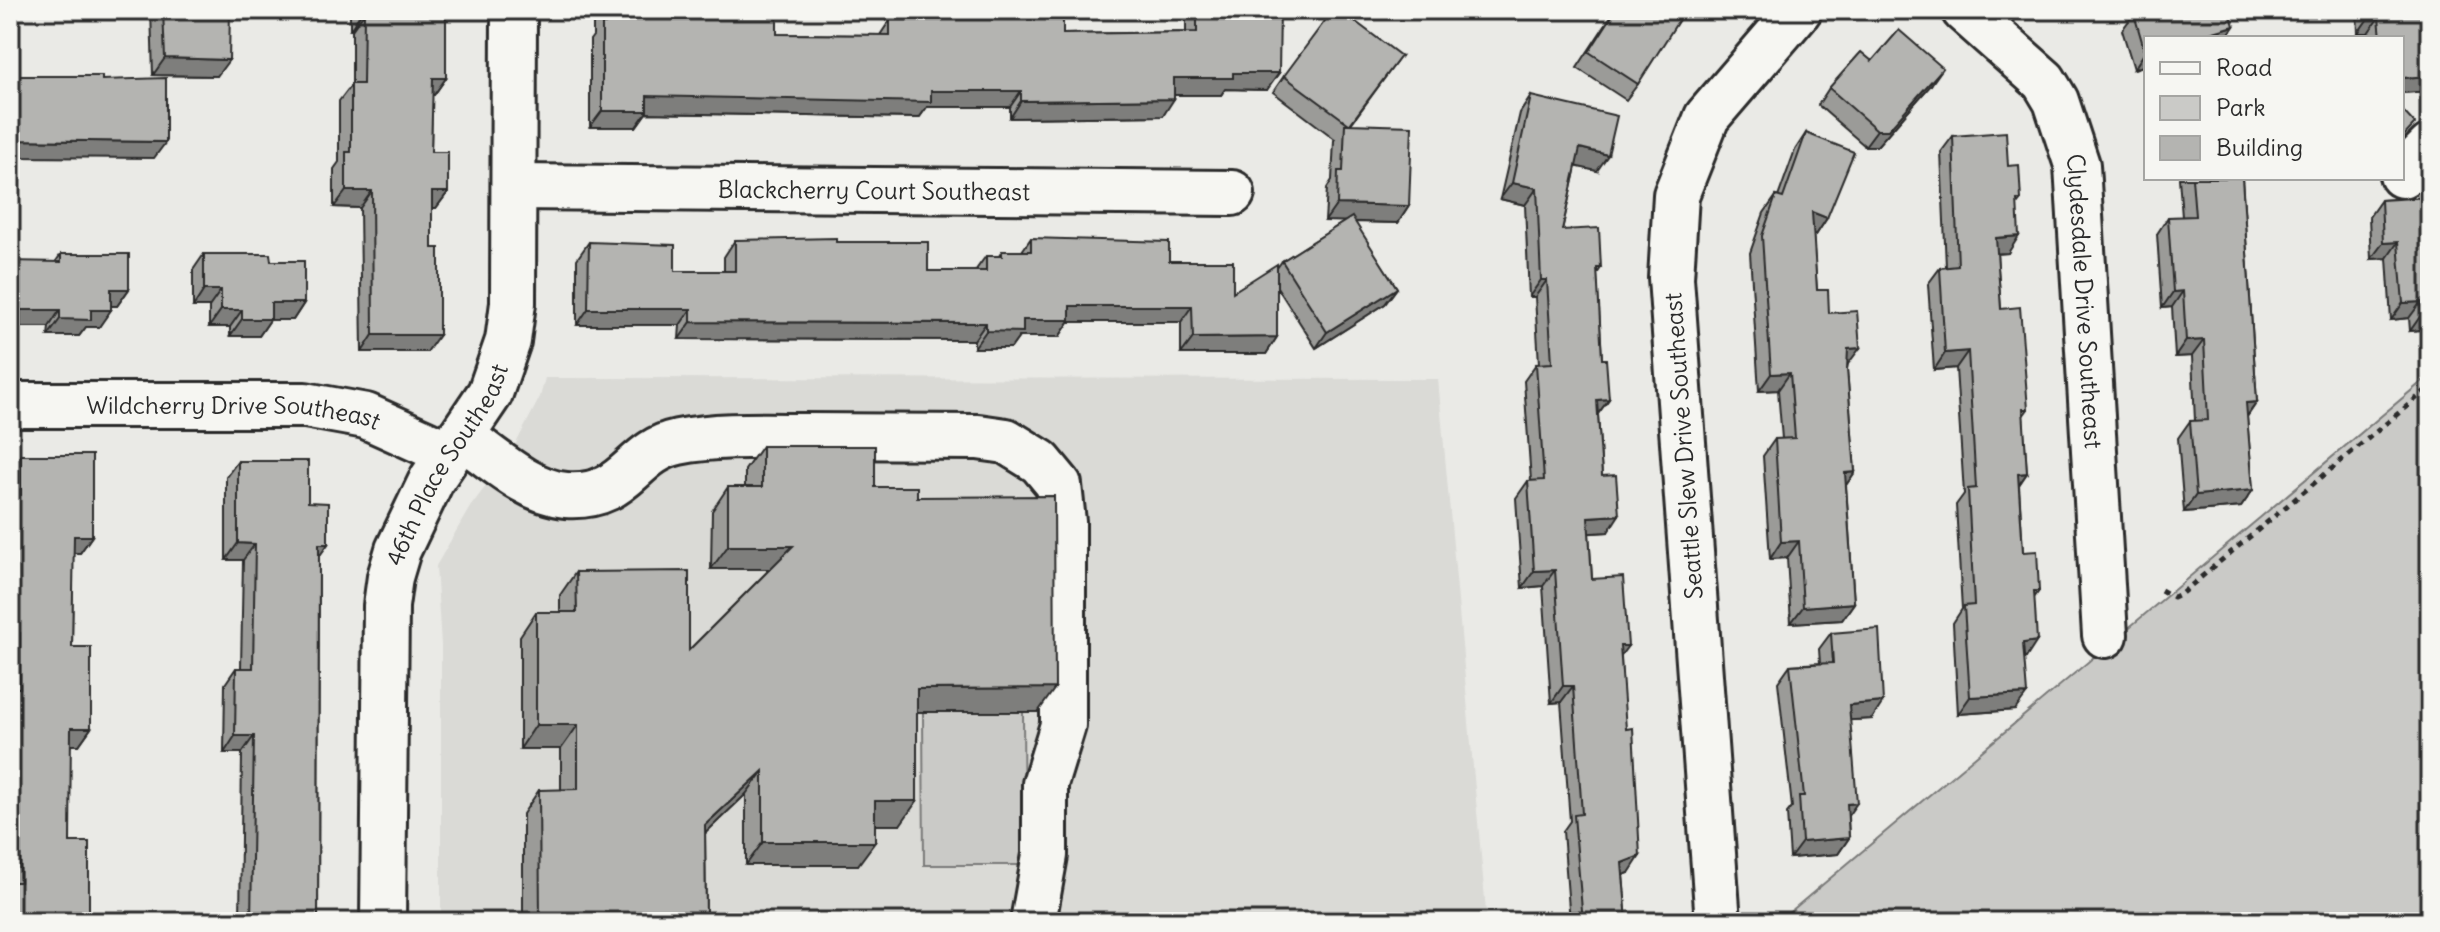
<svg xmlns="http://www.w3.org/2000/svg" width="2440" height="932" font-family="Delius,sans-serif">
<style>
.built{fill:#dadad6}
.green{fill:#cacac7;stroke:#7a7a79;stroke-width:2}
.lines{fill:none;stroke-linecap:round;stroke-linejoin:round}
.minor-casing{stroke:#2b2b2b;stroke-width:50}
.path{stroke:#2b2b2b;stroke-width:5;stroke-dasharray:6 6;stroke-linecap:butt}
.minor{stroke:#f6f6f2;stroke-width:44}
.wall{fill:#9b9b98;stroke:#2b2b2b;stroke-width:2}
.shaded-wall{fill:#7e7e7c;stroke:#2b2b2b;stroke-width:2}
.building{fill:#b4b4b1;stroke:#2b2b2b;stroke-width:2}
.labels{text-anchor:middle;dominant-baseline:central;stroke-width:8;stroke-linejoin:round;paint-order:stroke}
.street-label{font-size:24px;fill:#2b2b2b;stroke:#f6f6f2}
</style>
<rect width="100%" height="100%" fill="#eaeae6"/>
<filter id="ink" filterUnits="userSpaceOnUse"><feTurbulence type="fractalNoise" baseFrequency=".0125" numOctaves="2"/><feDisplacementMap in="SourceGraphic" scale="16" xChannelSelector="R" yChannelSelector="G"/><feConvolveMatrix kernelMatrix="1 2 1 2 8 2 1 2 1" color-interpolation-filters="sRGB"/></filter>
<g filter="url(#ink)">
<path class="built" d="M545,378L1438,379L1487,922H441V645L436,566L470,507L511,453L540,397Z"/>
<g class="green">
<path d="M2430,375V922H1778Z"/>
<path d="M1023,711L1024,865H924L923,712Z"/>
</g>
<g class="lines">
<defs>
<g id="minor">
<path id="s1" d="M1964,10L2044,81L2056,101L2077,165L2105,635"/>
<path d="M2402,175L2430,147"/>
<path id="s2" d="M514,187L1232,193"/>
<path id="s3" d="M10,405H305L366,416L448,453"/>
<path d="M461,436C492,457 528,492 566,495C628,499 630,452 678,442C719,434 765,436 806,436C864,436 921,437 978,437L1006,441L1040,462L1059,485L1063,522V725L1045,784V855L1033,922"/>
<path id="s4" d="M383,922L386,606L390,577L398,550L432,479L490,393L508,341L513,303L514,10"/>
<path d="M1718,922L1671,278L1676,195L1707,117L1799,10"/>
</g>
</defs>
<use href="#minor" class="minor-casing"/>
<path class="path" d="M2161,590L2173,597L2182,593L2430,387"/>
<use href="#minor" class="minor"/>
</g>
<g class="wall">
<path d="M151,10H230L217,76L153,75Z"/>
<path d="M350,10H446V78L434,95H432L431,152L448,192L436,208H432L427,352H362L360,208L334,207V169L339,162V101L352,84V30H350Z"/>
<path d="M603,10H777V34L880,35L890,20H929L937,10H1063V34L1186,32V20L1193,10H1280L1267,90L1225,89L1221,95H1174L1163,116L1010,118V107H927L919,118L646,113L636,127H590V40L593,36V23Z"/>
<path d="M1615,10H1668L1638,84L1626,100L1577,68Z"/>
<path d="M2357,10H2430V91L2402,93V38H2368V33H2358Z"/>
<path d="M2134,14L2234,26L2226,38H2146V65L2134,69L2122,30Z"/>
<path d="M1401,56L1351,124L1409,206L1398,223L1354,222L1397,288L1385,304L1316,348L1277,287V337L1266,354H1181V322H1069L1059,337H1019L1011,348H974V340L679,339L680,325H577V259L589,242L675,271H724V257L735,240L836,242L928,271H975L986,256H999L1002,251H1022L1031,238L1169,261L1233,292L1277,268L1282,261L1346,221H1325L1327,188L1332,180L1334,140L1335,139L1273,92L1284,76Z"/>
<path d="M1872,61L1931,85L1877,146H1865L1818,105L1829,88Z"/>
<path d="M1531,96L1597,171L1576,166L1562,230L1601,268L1597,274L1602,359L1609,399L1598,414L1602,476L1608,532L1589,533L1592,579L1621,656L1629,873L1623,875L1627,922H1570L1563,831L1570,821L1561,702L1551,703L1543,586L1522,588L1516,498L1528,481H1531L1524,381L1536,364H1539L1535,297H1529L1525,205L1500,199L1520,113Z"/>
<path d="M1806,133L1827,218L1816,235L1813,234L1817,290L1829,313L1848,364L1847,369L1855,472L1846,485L1854,603L1842,620L1791,623L1787,558L1770,559L1763,456L1775,439H1782L1778,390L1759,391L1750,253L1764,213L1776,196L1778,197L1795,150Z"/>
<path d="M1953,136L2008,166L2021,200L2017,205L2008,253L1997,254L2001,309L2028,409L2023,416L2027,473L2019,485L2023,552L2039,591L2034,598L2026,658H2024L2015,710L1958,714L1953,623L1962,609L1956,505L1964,494L1956,368L1934,370L1928,284L1940,268L1946,267L1941,152Z"/>
<path d="M2179,178H2242L2257,402L2247,417L2253,490L2241,507L2184,512L2178,438L2190,421H2195L2192,356L2175,357L2172,307L2162,308L2157,234L2168,217H2182Z"/>
<path d="M2430,197V329L2410,331L2409,318L2391,320L2387,258L2371,259L2369,217L2381,200Z"/>
<path d="M61,254L129,289L117,306H111L99,327H86L79,336H48L49,327H10Z"/>
<path d="M204,254L271,261L304,303L293,320H270L259,336H230V327H209V307H193V270Z"/>
<path d="M762,446L875,487L917,497L1038,712H917L900,825H875L858,865H746V794L705,833L706,922H523V814L539,790H561V749H520V636L536,612H560V595L576,572L689,650L770,569H711L712,511L728,487H745V470Z"/>
<path d="M21,455L92,536L80,553H73L72,647L91,728L79,745H71L10,922V470Z"/>
<path d="M238,461L308,502L328,544L319,556L318,922H240L242,753H224L225,684L236,668H241L243,560H226V477Z"/>
<path d="M1831,633L1872,719L1850,720L1848,816L1849,838L1838,854L1790,858L1787,813L1792,807L1778,682L1790,665L1820,663L1819,649Z"/>
</g>
<g class="shaded-wall">
<path d="M361,13H364L352,30H350Z"/>
<path d="M2369,17H2379L2368,33H2358Z"/>
<path d="M2234,26L2226,38H2193Z"/>
<path d="M2145,52L2146,65L2134,69Z"/>
<path d="M165,58L229,60L217,76L153,75Z"/>
<path d="M1943,68L1931,85L1877,146H1865L1877,130Z"/>
<path d="M1233,73H1279L1267,90L1225,89L1221,95H1162L1174,78Z"/>
<path d="M2430,76V91L2402,93V78Z"/>
<path d="M433,78H446L434,95L421,94Z"/>
<path d="M931,91H1021L1010,107H927L919,118L646,113L636,127H590L602,111L647,96Z"/>
<path d="M1174,99L1163,116L1010,118L1021,101Z"/>
<path d="M10,140L166,142L154,158L10,157Z"/>
<path d="M1580,148L1608,155L1597,171L1569,165Z"/>
<path d="M1512,183L1537,188L1525,205L1500,199Z"/>
<path d="M346,191H372L360,208L334,207Z"/>
<path d="M432,192H448L436,208H421Z"/>
<path d="M1337,204L1409,206L1398,223L1325,221Z"/>
<path d="M1812,212L1827,218L1816,235L1800,229Z"/>
<path d="M2019,236L2008,253L1984,254L1996,238Z"/>
<path d="M2398,242L2387,258L2371,259L2383,243Z"/>
<path d="M1541,280H1547L1535,297H1529Z"/>
<path d="M1397,288L1385,304L1316,348L1327,332Z"/>
<path d="M111,289H129L117,306H99Z"/>
<path d="M204,290H221L209,307H193Z"/>
<path d="M2183,291L2172,307L2162,308L2173,292Z"/>
<path d="M2421,302L2409,318L2391,320L2403,303Z"/>
<path d="M271,303H304L293,320H270L259,336H230L242,319Z"/>
<path d="M1070,306H1192L1181,322H1069L1059,337H1019L1011,348H974L986,331Z"/>
<path d="M588,309H691L680,325H577Z"/>
<path d="M10,310H60L49,327H10Z"/>
<path d="M91,310H111L99,327H86L79,336H48L60,319Z"/>
<path d="M221,310H242L230,327H209Z"/>
<path d="M2430,313V329L2410,331L2422,314Z"/>
<path d="M691,322L986,323L974,340L679,339Z"/>
<path d="M373,335H439L427,352H362Z"/>
<path d="M1277,337L1266,354H1181L1193,338Z"/>
<path d="M2204,340L2192,356L2175,357L2186,341Z"/>
<path d="M1860,348L1848,364L1836,365L1848,349Z"/>
<path d="M1968,351L1956,368L1934,370L1945,353Z"/>
<path d="M1790,373L1778,390L1759,391L1771,374Z"/>
<path d="M1609,399L1597,415V400Z"/>
<path d="M2257,402L2245,419L2246,403Z"/>
<path d="M1855,472L1844,488L1845,473Z"/>
<path d="M2027,473L2015,490L2018,474Z"/>
<path d="M2253,490L2241,507L2184,512L2196,495Z"/>
<path d="M1619,515L1608,532L1576,534L1588,517Z"/>
<path d="M74,536H92L80,553H62Z"/>
<path d="M1799,541L1787,558L1770,559L1781,542Z"/>
<path d="M238,543L255,544L243,560H226Z"/>
<path d="M319,544H328L316,561Z"/>
<path d="M728,546H793L777,569H711Z"/>
<path d="M1555,570L1543,586L1522,588L1534,571Z"/>
<path d="M1854,603L1842,620L1791,623L1803,607Z"/>
<path d="M10,633H20L10,647Z"/>
<path d="M2037,641L2026,658L2012,659L2023,643Z"/>
<path d="M1620,646H1628L1616,662Z"/>
<path d="M1563,686H1573L1561,702L1551,703Z"/>
<path d="M1055,688L1038,712H900L917,689Z"/>
<path d="M2027,694L2015,710L1958,714L1970,697Z"/>
<path d="M1883,702L1872,719L1837,721L1849,705Z"/>
<path d="M536,725H578L561,749H520Z"/>
<path d="M71,728H91L79,745H59Z"/>
<path d="M235,736H254L242,753H224Z"/>
<path d="M763,771L746,794L689,849L705,825Z"/>
<path d="M875,801H917L900,825H859Z"/>
<path d="M1857,803L1845,820L1847,804Z"/>
<path d="M10,826H20L10,840Z"/>
<path d="M1849,838L1838,854L1790,858L1802,842Z"/>
<path d="M763,842H875L858,865H746Z"/>
<path d="M1640,856L1629,873L1611,879L1622,863Z"/>
</g>
<g class="building">
<path d="M163,10H230L229,60L165,58Z"/>
<path d="M361,10H446V78H433L431,152H448V192H432V248H439V335H373L372,191H346V152H351V84H363L364,13H361Z"/>
<path d="M605,10H777V34L890,35V20H938V10H1063V34L1197,32V10H1280L1279,73H1233V78H1174V99L1021,101V91H931V102L647,96V111H602V24H605Z"/>
<path d="M1333,10H1340L1401,56L1350,124L1412,126L1409,206L1337,204L1338,171H1343L1345,124H1349L1284,76Z"/>
<path d="M1616,10H1668L1680,18L1638,84L1589,52Z"/>
<path d="M2145,10H2230L2234,26L2193,38H2146L2145,52L2134,14Z"/>
<path d="M2369,10H2430V76L2402,78V38H2381L2379,17H2369Z"/>
<path d="M1899,30L1943,68L1888,130H1877L1829,88L1861,52L1872,61Z"/>
<path d="M10,76H102V80L166,78V142L10,140Z"/>
<path d="M1531,96L1617,116L1608,155L1580,148L1562,230L1599,228L1601,268H1597L1602,359H1606L1609,399L1597,400L1602,476L1616,475L1619,515L1588,517L1592,579L1623,577L1628,646H1620L1626,729L1633,728L1640,856L1622,863L1627,922H1583L1574,815L1582,814L1573,686H1563L1555,570L1534,571L1528,481L1544,480L1536,364L1552,363L1547,280H1541L1537,188L1512,183Z"/>
<path d="M2402,110L2415,124L2402,138Z"/>
<path d="M2006,132L2008,166L2019,165L2021,200H2017L2019,236L1996,238L2001,309L2020,307L2028,409H2023L2027,473L2018,474L2023,552L2037,551L2039,591H2034L2037,641L2023,643L2027,694L1970,697L1964,606L1974,605L1968,489L1976,488L1968,351L1945,353L1940,268L1958,266L1953,136Z"/>
<path d="M1806,133L1854,152L1827,218L1812,212L1817,290H1828L1829,313L1857,311L1860,348L1848,349L1847,369L1855,472L1845,473L1854,603L1803,607L1799,541L1781,542L1775,439L1795,438L1790,373L1771,374L1762,236L1776,196L1783,198Z"/>
<path d="M2192,178H2242L2257,402L2246,403L2253,490L2196,495L2190,421L2208,420L2204,340L2186,341L2183,291L2173,292L2168,217L2195,216Z"/>
<path d="M2430,197V313L2422,314L2421,302L2403,303L2398,242L2383,243L2381,200Z"/>
<path d="M1352,217L1397,288L1327,332L1282,261Z"/>
<path d="M836,238V242H928V271H986V256H1002V251H1031V238L1169,242V261H1233V292L1277,264V337L1193,338L1192,306H1070V320H1023V332L986,331V323L691,322V309H588L589,242L675,245V271H735V240Z"/>
<path d="M61,254H129V289H111V310H91V320L60,319V310H10V261L61,262Z"/>
<path d="M204,254H270L271,261H304V303H271V319H242V310H221V290H204Z"/>
<path d="M762,446H875V487H917V497L1054,496L1055,688L917,689V801H875V842H763V771L705,825L706,922H533H540L539,790L578,789V725H536V612H577L576,572L689,571V650L793,546H728V487H762Z"/>
<path d="M21,455H92V536H74L72,647H91V728H71L70,842H89V922H10V882H20V826H10V688H20V633H10V495H21Z"/>
<path d="M238,461H308V502L328,503V544H319L318,922H251L254,736H235L236,668H253L255,544L238,543Z"/>
<path d="M1879,629L1883,702L1849,705L1857,803L1847,804L1849,838L1802,842L1799,796H1804L1790,665L1833,663L1831,633Z"/>
</g>
</g>
<g class="labels">
<g class="street-label">
<text stroke="none"><textPath href="#s2" startOffset="360">Blackcherry Court Southeast</textPath></text>
<text stroke="none"><textPath href="#s1" startOffset="334">Clydesdale Drive Southeast</textPath></text>
<text stroke="none"><textPath href="#s3" startOffset="224">Wildcherry Drive Southeast</textPath></text>
<text transform="translate(1683 446) rotate(-94)">Seattle Slew Drive Southeast</text>
<text stroke="none"><textPath href="#s4" startOffset="472">46th Place Southeast</textPath></text>
</g>
</g>
<rect width="2440" height="932" fill="none" stroke="#f6f6f2" stroke-width="40"/>
<rect x="20" y="20" width="2400" height="892" fill="none" stroke="#2b2b2b" stroke-width="3" filter="url(#ink)"/>
<rect x="2144" y="36" width="260" height="144" fill="#f6f6f2" stroke="#a5a5a2" stroke-width="2"/>
<rect x="2160" y="62" width="40" height="12" fill="#f6f6f2" stroke="#a5a5a2" stroke-width="2"/>
<text x="2216" y="76" font-size="24" fill="#2b2b2b">Road</text>
<rect x="2160" y="96" width="40" height="24" fill="#cacac7" stroke="#a5a5a2" stroke-width="2"/>
<text x="2216" y="116" font-size="24" fill="#2b2b2b">Park</text>
<rect x="2160" y="136" width="40" height="24" fill="#b4b4b1" stroke="#a5a5a2" stroke-width="2"/>
<text x="2216" y="156" font-size="24" fill="#2b2b2b">Building</text>
</svg>
